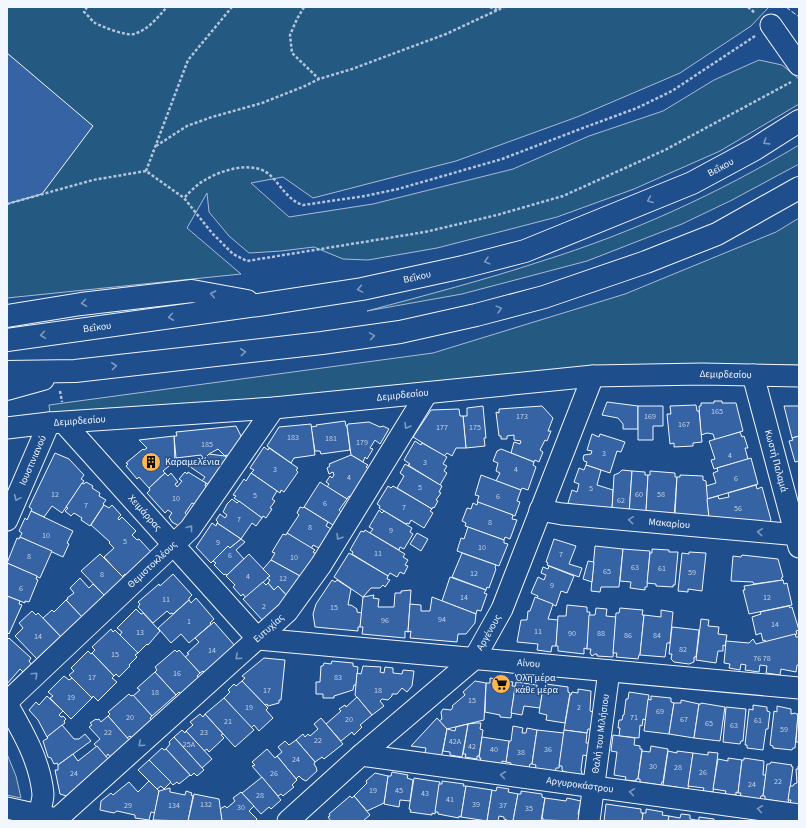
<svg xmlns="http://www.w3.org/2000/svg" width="806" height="828" font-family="'Source Sans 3',sans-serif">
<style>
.green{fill:#245a82;stroke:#a8bbd7}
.parking{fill:#305b95;stroke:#a8bbd7}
.building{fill:#3563a3;stroke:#f2f6ff}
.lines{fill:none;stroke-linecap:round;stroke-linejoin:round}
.minor-casing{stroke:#f2f6ff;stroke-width:23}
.major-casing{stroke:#f2f6ff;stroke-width:24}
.path{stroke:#b3c4dc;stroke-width:2.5;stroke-dasharray:3 2;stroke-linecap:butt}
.minor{stroke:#1f4e8c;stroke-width:21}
.major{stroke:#1f4e8c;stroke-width:22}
.fence{stroke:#f2f6ff;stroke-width:1;stroke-dasharray:5 2;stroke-linecap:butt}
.oneway{stroke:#7e9ac0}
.labels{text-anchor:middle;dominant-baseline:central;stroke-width:3;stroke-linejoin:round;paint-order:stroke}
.number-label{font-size:8px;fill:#c3d1e8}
.street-label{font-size:10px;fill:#f2f6ff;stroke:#1f4e8c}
.poi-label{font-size:10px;fill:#f2f6ff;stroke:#1f4e8c;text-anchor:start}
</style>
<rect width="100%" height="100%" fill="#1f4e8c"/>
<g class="green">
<path d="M7,7H769L751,26L680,73L577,117L456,161L313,198L283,177L251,183L289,217L373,204L513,169L589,136L663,111L714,80L759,60L782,65L799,79V104L720,151L634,189L557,217L507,230L437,248L368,260L343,259L314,247L281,251L249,253L229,236L209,212L207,193L187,228L241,274L7,298Z"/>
<path d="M799,145V164L732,200L682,224L587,261L462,294L367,311C426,295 485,280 542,261C632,233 719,193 799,145Z"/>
<path d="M799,218V365H721L50,414L49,405L433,353L625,294L776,232Z"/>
</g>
<path class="parking" d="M7,754L16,776L21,798L7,795Z"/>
<g class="building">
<path d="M7,53L93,126L42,194L7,204Z"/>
<path d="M714,401H722V403H736L743,431L715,440L713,434L707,433L701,435L699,406H701V403H714Z"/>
<path d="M607,402L638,406V429H623V424L618,418L602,415Z"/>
<path d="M696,405L697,411H699L702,442L693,443V446L674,447V443L670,444L667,414H671L670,406Z"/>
<path d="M483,406L486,438H484L485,446L466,448L463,416H467V408Z"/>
<path d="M542,406L553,418L548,431H551L547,441L545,440L540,450L543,452L539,462L535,460L534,462L511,453L514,442L520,444L521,441L514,440V435L507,436V439H501V436H499L496,412L499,413V409Z"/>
<path d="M638,406H663V426H653V440H638Z"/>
<path d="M784,406H799V436L792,438Z"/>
<path d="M459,409L460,416H463L466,448H456L452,456L447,453L444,456L413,437L431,410Z"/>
<path d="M345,421L346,426H347L350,450L321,454L320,451H315L311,427L317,426L316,425Z"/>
<path d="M369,422L380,427L383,426L389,429L380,444L375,440L370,448L373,449L367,459L365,457L363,462L351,455L347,426L348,424Z"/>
<path d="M311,424L315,455L294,458L291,463L267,446L279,427Z"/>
<path d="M236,426L243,440L230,457L226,455L225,456L218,449L209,454L204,459L201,455L176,458L174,436H177L176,432Z"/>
<path d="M740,432L742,437L744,436L748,448H745L748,459L714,469L711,460L715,459L709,441Z"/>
<path d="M592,434L599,437L600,434L625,442L621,452L617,451L610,473L586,465L587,462L584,461L583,458L584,455L591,454L592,451L587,450Z"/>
<path d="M174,436L175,461L163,471L165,473L149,488L139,477L137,479L126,466L128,464L126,463L143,449L144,450L147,448L139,440Z"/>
<path d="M799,436V461L795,462L789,441L793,440L792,438Z"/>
<path d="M415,441L421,445L422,443L447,457L443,464L447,466L444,471L447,473L440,485L408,465L410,464L404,460Z"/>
<path d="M264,447L268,450L269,448L298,468L296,470L298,472L284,492L281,490L280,493L251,473L254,470L250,468Z"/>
<path d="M501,449L534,462L533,465L536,467L528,490L522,488L521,490L496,481L500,473L496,471L498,463L493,461L497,451Z"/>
<path d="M55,453L69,459L84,475L81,479L84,481L62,513L52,506L44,517L31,511L32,509L29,507Z"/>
<path d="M209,454L225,456L228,459L208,484L202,481L205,477L189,466L194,460L196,461L199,458L204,459Z"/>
<path d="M351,455L368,465L366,467L369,469L351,497L349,496L347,499L327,487L329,484L326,482L330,476L332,478L334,475L333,472L329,474L327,468L330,466L329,464Z"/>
<path d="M751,458L758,484L707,499L706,486L716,483L713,473L718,471L717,468Z"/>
<path d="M405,464L442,486L439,492L441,493L436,500L438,501L434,508L433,507L432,509L397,488L404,476L400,473Z"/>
<path d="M586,465L601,470L597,485L613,490L612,510L596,512L568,503L572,490L577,492L579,484L574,482L579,468L584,470Z"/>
<path d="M622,470L632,471L629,514L612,510L614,475L619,473Z"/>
<path d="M632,471L645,472V475H648L646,512L629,514Z"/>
<path d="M650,471L675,473V477H677L674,518L646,512L648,475H650Z"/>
<path d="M185,472L187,474L188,472L206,483L205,486L208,488L196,505L192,503L185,513L188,516L179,526L172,522L169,517L172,513L168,510L165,513L147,493L150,490L149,488L165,473L168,476L171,473L178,482L175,484L177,487L182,481L179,479Z"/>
<path d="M251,473L277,491L272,499L275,501L270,508L272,509L266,518L263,516L262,518L234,498L236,496L233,495L244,479L246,481Z"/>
<path d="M481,475L521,490L517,501L520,502L515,516L477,502L479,496L475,495Z"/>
<path d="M680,475L703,476V480L706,481L709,518L675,514L677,477H680Z"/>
<path d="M86,482L93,486L92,488L100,493L99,496L106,500L103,504L104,505L90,526L81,520L82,518L74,513L71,516L65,511L68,508L66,507L82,483L84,484Z"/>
<path d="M320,482L347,499L339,510L341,512L333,525L304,507Z"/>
<path d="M756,485L757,489L762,487L771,520L767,526L713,522L711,516L709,518L707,499L718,496L719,499L729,497L728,493Z"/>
<path d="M388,486L391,488L393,486L432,509L430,511L433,513L424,528L411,520L409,524L407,523L406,524L379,508L380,506L377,504Z"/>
<path d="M232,499L237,503L239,501L262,518L256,526L252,523L241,539L217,523L218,522L216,520L220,514L225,518L227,515L223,512L227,504Z"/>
<path d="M478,502L513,515L512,519L517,520L510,539L505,537L504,540L465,526L466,523L462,521L467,508L471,509L473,503L477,505Z"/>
<path d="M104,505L109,508L112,505L121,515L118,518L119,520L122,517L136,531L132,535L137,540L139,539L151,552L137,564L140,567L128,577L125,574L122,577L104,557L114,548L109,543L110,542L91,525Z"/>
<path d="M300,507L303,508L304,507L328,522L326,526L331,529L319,548L313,545L311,549L287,533L299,515L297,513Z"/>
<path d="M379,510L382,513L384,511L412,528L410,532L413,534L404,549L400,547L399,550L370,533L373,529L369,527Z"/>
<path d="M31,511L73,531L67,543L69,544L63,557L20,537L22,533L19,531L25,518L27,520Z"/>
<path d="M212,523L216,526L217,523L241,539L230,548L228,546L211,563L196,547Z"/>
<path d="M468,527L504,540V543L508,544L499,566L457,551L461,538L464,539Z"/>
<path d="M365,530L405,554L403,557L408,560L405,565L408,566L404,574L400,572L397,577L390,573L388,576L352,554L353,552L350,550L361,531L364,532Z"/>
<path d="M287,533L315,550L313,552L316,554L305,575L301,574L300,576L271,560L275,553L272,552L283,534L286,535Z"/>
<path d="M417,533L428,539L421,551L410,544Z"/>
<path d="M20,537L52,551L40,578L7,563L17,538L19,539Z"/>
<path d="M241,539L245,542L236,550L244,559L227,575L225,574L224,575L214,565L216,563L213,561L228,546L230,548Z"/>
<path d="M554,539L576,546L569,564L582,568L579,577L547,565L548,563L546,562Z"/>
<path d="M595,546L623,549L619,587H601L600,592L591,591Z"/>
<path d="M623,549L650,551L647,587H645V590L630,588L631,582L620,581Z"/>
<path d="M652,549L669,550V552H678L675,585H673V587L656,586V584L647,583L650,553H652Z"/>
<path d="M689,552L706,553L702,591L688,589V592L678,591L682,553L689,554Z"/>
<path d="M349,553L388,576L387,579L390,580L385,587L383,585L380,588H371L363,597L334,577Z"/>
<path d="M462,553L496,565L495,568L496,569L489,588L487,587L486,590L452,577Z"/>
<path d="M100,554L124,578L105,596L81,571Z"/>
<path d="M249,554L270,576L246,598L243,594L241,596L233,587L235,585L226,576Z"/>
<path d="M742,555L778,559L783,577L781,578L783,580L754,584L753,582L731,581L733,556L741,557Z"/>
<path d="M271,560L300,576L288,597L278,586L274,590L268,583L270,580L267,578L270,576L263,569Z"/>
<path d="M588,561L594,562L592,582L583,579Z"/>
<path d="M7,563L37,576L36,579L38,580L29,602L25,601V603L7,596Z"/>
<path d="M549,566L574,576L567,593L561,591L556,606L537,598L538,596L531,593L538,577L544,580L546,575L541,573L543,567L548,569Z"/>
<path d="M173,574L192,595L189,598V600L173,614L172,613L170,614L167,611L153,623L138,607L140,604L138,602L159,584L160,586Z"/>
<path d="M450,577L486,590L484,593L487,594L481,611L477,610L476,614L442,601Z"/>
<path d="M80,578L89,588L93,584L105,596L82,617L66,600L68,599L67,598L74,593L70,588Z"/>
<path d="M332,580L335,582L337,580L351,589L348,605H351L357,609V612L362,613L360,627H358V631L315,627L313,614L316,604Z"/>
<path d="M783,580L784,584L787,583L792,605L749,614L743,590H745L744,586Z"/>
<path d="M263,582L266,585L268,583L274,590L278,586L288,597L264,622L243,599Z"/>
<path d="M411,590L408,632L405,631V638L362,634L363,627H360L363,597L374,595L373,598L379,599L378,607H394L395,593H401V591Z"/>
<path d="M7,596L20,601L19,604L22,605L9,634L7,632Z"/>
<path d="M432,597L476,614L475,623L466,634H458L457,642L410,638L411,631L408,632L410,604L421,605V611H430Z"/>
<path d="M535,597L553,604L548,619L558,620L556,646H552L551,652L537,650L538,644L517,642L521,620H527L528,611H530Z"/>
<path d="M196,598L214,619L210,623L211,624L189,643L181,634L171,643L158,628L189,600L191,603Z"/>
<path d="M66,600L82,617L61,637L43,618L52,610L54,612Z"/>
<path d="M567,605L587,607V612H590L587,649L584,648V654L558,651V646H556L558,616H566Z"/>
<path d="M789,606L790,608L792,607L799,630L796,631L797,634L766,642L765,640L763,641L761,633L756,635L752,617L761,614L760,612Z"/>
<path d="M596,608L607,609L606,616L616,617L613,657L597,656V654H595L592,656L590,653L591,649H587L589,615H595Z"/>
<path d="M620,608L643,610L642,615H644L640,655H639L638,659L616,657L617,653H613L616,613H619Z"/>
<path d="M136,609L141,614L143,613L160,631L148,645L147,644L138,653L120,635L122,632L117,628Z"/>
<path d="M661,610L673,612L670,643H667L665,657L640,655L644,615L661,617Z"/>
<path d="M32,611L36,615L38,613L61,637L41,661L38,658L37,659L15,636L23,628L19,623Z"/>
<path d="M701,619L709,620L708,626L719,627L718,634L727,635L725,646L723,645V651H718L716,663L696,660Z"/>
<path d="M214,622L236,647L206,674L203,671L200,673L185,657L189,654L187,653L199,642L195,638Z"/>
<path d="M672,627L699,630L696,657H694V662L689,664L674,662L671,659L672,654H669Z"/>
<path d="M111,629L113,632L115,630L138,653L135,655L137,657L129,665L130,666L119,677L116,674L114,676L92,653L95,650L92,647Z"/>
<path d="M795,634L796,637H799V665H797L796,672L781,669L780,675L766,673L767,666L760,665L759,672L745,670L746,665L741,664L740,670L729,668L730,664L724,663L726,641L749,643L753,639L756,644Z"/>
<path d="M9,638L31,658L29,661L32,665L24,673L20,669L7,684V640Z"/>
<path d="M175,650L177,652L179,650L200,673L197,676L201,680L183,696L179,692L176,695L155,672L157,670L155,667Z"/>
<path d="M88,651L91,654L92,653L114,676L112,678L117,682L98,701L93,696L92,698L69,675L74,671L71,668Z"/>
<path d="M264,658L285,660L281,700H279V703L268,706L267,704L265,705L242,681L245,678L242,676Z"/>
<path d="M332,661L353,663V666L358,667L356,685H354L353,690L334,696V698H323V694H316V682H320L321,666H323L324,663L331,664Z"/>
<path d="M363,666L381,667L380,672L384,673L385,667L393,668V673L402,674L403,670L414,671L412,686L407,692L402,688L397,694H392V696L388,700L382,699L380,701L384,706L372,715L355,695L357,673L361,674Z"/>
<path d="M155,672L176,695L152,716L133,696L140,690L137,688Z"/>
<path d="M64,676L69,680L72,678L92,698L71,719L50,698L53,696L48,692Z"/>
<path d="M490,678L513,682L512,686H515L511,718L500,717V715L485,712L486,683H490Z"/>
<path d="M242,681L268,708L266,710L273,718L259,731L254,725L251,728L224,698L230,692L228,690L234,684L236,686Z"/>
<path d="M475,681L486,683L484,720L447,729L439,721L442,719L441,712L443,709L451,710L453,707L452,706L465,695L463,692Z"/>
<path d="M516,682L537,685V688H543L540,708L524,706L522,715L511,713Z"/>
<path d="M546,684L568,687V692L570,693L565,723L546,720L547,715L539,713L543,688L545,689Z"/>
<path d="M578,689L591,691L590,711L593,712L592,717L594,718L592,729H588L587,733L564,730L570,695H571L572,692L578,693Z"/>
<path d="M629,692L649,695L646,720L643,719L642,726L640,725L639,738L619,736L620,728H618L619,720H622L623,715H624L626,699H628Z"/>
<path d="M129,694L131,696L133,695L152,716L150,718L152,721L132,738L130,736L127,738L108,716L110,714L108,712Z"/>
<path d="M47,696L63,711L59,715L61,717L63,716L66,719L64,721L65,723L47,737L38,720L29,710L36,702L39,705Z"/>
<path d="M651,696L671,698V702L674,703L669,734L644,731L648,699L651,700Z"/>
<path d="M357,697L372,715L360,725L362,727L354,735L352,732L341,741L326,724L341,711L339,709L345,705L346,707Z"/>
<path d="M224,698L254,730L235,747L205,714Z"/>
<path d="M681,700L699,704L694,738L669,734L674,703H681Z"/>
<path d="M701,703L725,707L720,741L694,738L699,704H701Z"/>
<path d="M753,705L767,707V711L770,712L768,729H766L763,750L747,748V745H745L749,709L753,710Z"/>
<path d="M777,706L791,709V714L795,713L798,715L795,748H793L792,750L773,748V746L770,745L774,711L777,712Z"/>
<path d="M726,707L746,709L743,741H741L740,744L723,742Z"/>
<path d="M798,713L799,714V742H796Z"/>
<path d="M200,714L203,717L205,714L223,734L221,735L224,738L209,752L207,749L204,751L186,731L193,725L190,722Z"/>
<path d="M108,716L130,741L111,758L108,754L106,757L94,744L100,739L89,727L92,725L90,723L96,719L97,720L99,719L101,722Z"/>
<path d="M321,718L343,744L324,759L322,757L315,762L296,740L303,734L305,737L308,734L310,736L318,729L314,724Z"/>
<path d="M437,718L447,729L441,759L424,757L426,748L411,746Z"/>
<path d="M476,723H481L480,729L483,730L479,756H477V759L465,757L466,754H463L468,724Z"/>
<path d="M468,724L462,757L450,755V752L443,751L447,729L455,731L456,727Z"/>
<path d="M62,725L74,739H79L85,734L91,741L58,765L57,763L54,764L51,758L48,757L43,741L48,738L47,737Z"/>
<path d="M513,726L523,728L522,733H526L527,728L537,730L532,764H530L529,768L511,765V763L506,762L509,741H511Z"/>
<path d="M182,730L185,733L186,731L212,759L202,768L174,737Z"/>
<path d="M537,730L564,733L559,768H556L555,773L535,770L536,765L532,764Z"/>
<path d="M564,730L587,733L586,743H589L588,756L583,755L581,770L582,773L581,776L568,775L569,773L563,771L562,770V766H559Z"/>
<path d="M613,735L635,738L634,745L640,746V749H642L638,779H636V781L625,780L626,777L614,775L617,752L611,751Z"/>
<path d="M174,737L204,770L197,776L194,773L191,776L166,749L170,744L169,742Z"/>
<path d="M482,737L509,741L506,762L502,761V764L480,761L481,758H479Z"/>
<path d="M296,740L315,762L314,764L316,767L317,771L306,781L302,779L299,776L296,779L277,756L282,752L278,747L285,741L289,745Z"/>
<path d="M97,746L109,760L70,797L60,794L55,770H58V765L73,754L78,761Z"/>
<path d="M651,746L668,749L663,782H662L661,785L640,782V779H638L642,751L650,752Z"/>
<path d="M162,748L164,750L166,749L190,775L179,784L177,782L173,785L149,760Z"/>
<path d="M267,749L275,758L277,756L297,780L292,785L294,787L283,796L281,794L278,796L252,766L255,765L252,762Z"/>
<path d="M668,751L677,753V751L693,753L688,789L663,785Z"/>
<path d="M708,752L718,753L713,792L703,791L704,788L688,786L693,753L708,755Z"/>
<path d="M728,758L742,760L738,793L736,792V795L725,794L726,791L713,789L718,759L728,761Z"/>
<path d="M744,758L764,761L763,775H766L763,796H761L760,799L740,796L741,793H738L742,760H744Z"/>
<path d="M149,760L171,782L164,789L161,786L157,789L138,770Z"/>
<path d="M771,762L792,765L791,766L793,767L788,803L765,799V796H763L767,764H770Z"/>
<path d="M798,766H799V805L790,803L791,800H788L790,786H793L794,784L797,783L796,769H798Z"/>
<path d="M392,772L408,775L407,778L413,780L410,801L400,800L399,807L384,804L388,776H391Z"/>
<path d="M375,773L388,776L384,803L367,811L354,796L367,783L366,781Z"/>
<path d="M262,777L281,800L271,809L269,807L261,814L242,793Z"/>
<path d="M414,778L440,782L435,814L432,813V815L410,812L411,810L409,809Z"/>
<path d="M149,781L159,791L155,813L151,812L149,820L135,818V815L117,811L114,813L100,810L101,801L111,793L113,795L129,782L138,792Z"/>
<path d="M442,781L464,784L463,786H466L461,817L459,816V818L438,814V812H435L439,784H442Z"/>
<path d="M466,786L492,790L487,821L461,817Z"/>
<path d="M497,787L509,789L508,792L518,794L513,821H506L507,820L504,819V817L499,816L498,821H487L492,790L496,791Z"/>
<path d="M170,788V792L185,795L186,791L192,793L191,795L193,796L188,821L153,820L159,791Z"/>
<path d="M521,791L542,794V797L545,798L541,821H513L518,794H521Z"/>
<path d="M241,792L254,806L249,811L257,819L255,821H222L220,809L225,806L227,808L235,801L233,798Z"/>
<path d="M194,794L219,799L222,821H188Z"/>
<path d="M350,796L352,798L354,796L370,815L363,821H331L328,817L330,816L329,814Z"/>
<path d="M545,798L566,801L567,798L581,801L578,814L580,815L579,821L543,820V818H542Z"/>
<path d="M606,804L641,809V813H643L642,821H604Z"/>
<path d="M646,809L663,812L662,815L669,816L668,821H642L643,813H646Z"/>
<path d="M681,814L690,815V819L696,820V821H668L669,816L680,818Z"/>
<path d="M699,817L714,819V821H696V820H699Z"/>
</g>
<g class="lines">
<defs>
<g id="minor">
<path d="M771,25L799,65"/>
<path id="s1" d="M753,375L799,547"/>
<path id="s2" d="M64,423L258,639L799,688"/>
<path id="s3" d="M7,428L49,423L274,408L593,376L702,374L799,376"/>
<path id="s4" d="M540,510L562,514L799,535"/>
<path id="s5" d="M7,520L49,423"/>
<path id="s6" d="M7,702L190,529L274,408"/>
<path d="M7,704C23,732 40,761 43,794C43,802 39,813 37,821"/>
<path id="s7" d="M361,755L799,815"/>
<path d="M7,808L52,818"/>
<path id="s8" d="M57,819L287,612L321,565L427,393"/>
<path id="s9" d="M288,821L361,755L474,659L502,609L593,376"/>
<path id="s10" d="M589,821L609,671"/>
</g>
<g id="major">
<path d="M7,316L81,304L192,291L247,301"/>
<path id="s11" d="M7,340L265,304L362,289L463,267L525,251L692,183L755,149L799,121"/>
<path d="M7,372L75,371L322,343L400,332L476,315L544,297L646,262L717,234L799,188"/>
<path d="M7,389L43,379"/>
</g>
</defs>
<use href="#minor" class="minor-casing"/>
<use href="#major" class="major-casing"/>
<g class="path">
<path d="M87,7L84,12C88,15 91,20 95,23C103,27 125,36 134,34C148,30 158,17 167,7"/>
<path d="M304,7L297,19L290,35L292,53L319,79"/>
<path d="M490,7L497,10"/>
<path d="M748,7L755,13"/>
<path d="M755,36L672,91L637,108L583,128L502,159L398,189L365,196L303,205C289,201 281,186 271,176C255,160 223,169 205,180C197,184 190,192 184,198L212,233L233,254L247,261L425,232L497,215L563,196L665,150L791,82"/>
<path d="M156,146L187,126L212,117L262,103L305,86L319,79L352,69L446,34L504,7"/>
<path d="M146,171L188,60L232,7"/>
<path d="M7,204L93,180L146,171L184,198"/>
<path d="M60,391L62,402"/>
</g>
<use href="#minor" class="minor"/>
<use href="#major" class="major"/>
<path class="fence" d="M786,7L799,17"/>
</g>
<defs><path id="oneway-chevron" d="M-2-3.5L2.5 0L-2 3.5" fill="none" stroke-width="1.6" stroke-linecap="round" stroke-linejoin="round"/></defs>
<g class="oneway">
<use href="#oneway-chevron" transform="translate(766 142) rotate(148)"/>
<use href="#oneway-chevron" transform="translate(650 200) rotate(157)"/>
<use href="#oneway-chevron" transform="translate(487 261) rotate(165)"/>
<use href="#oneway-chevron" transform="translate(360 289) rotate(170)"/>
<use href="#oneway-chevron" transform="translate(213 294) rotate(-169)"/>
<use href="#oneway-chevron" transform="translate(84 303) rotate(173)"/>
<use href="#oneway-chevron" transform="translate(499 309) rotate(-15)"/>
<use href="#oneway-chevron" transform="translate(171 317) rotate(172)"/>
<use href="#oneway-chevron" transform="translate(43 335) rotate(172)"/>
<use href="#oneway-chevron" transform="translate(372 336) rotate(-9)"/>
<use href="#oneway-chevron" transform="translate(243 352) rotate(-6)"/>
<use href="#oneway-chevron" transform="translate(114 366) rotate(-6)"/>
<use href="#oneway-chevron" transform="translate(407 426) rotate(121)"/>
<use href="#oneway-chevron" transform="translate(17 498) rotate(114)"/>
<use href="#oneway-chevron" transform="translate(631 520) rotate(-175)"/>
<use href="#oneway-chevron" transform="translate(190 528) rotate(-52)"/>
<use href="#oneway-chevron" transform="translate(760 532) rotate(-175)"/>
<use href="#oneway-chevron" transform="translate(339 537) rotate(122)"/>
<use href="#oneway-chevron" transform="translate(238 657) rotate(138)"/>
<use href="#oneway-chevron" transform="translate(35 675) rotate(-43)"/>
<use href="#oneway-chevron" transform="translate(141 744) rotate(138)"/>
<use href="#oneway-chevron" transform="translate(503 775) rotate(-172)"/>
<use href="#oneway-chevron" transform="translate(632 792) rotate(-172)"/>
<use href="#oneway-chevron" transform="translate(760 809) rotate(-172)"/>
</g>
<defs>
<symbol id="building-disc" viewBox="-11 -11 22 22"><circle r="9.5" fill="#ffb74d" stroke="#1f4e8c"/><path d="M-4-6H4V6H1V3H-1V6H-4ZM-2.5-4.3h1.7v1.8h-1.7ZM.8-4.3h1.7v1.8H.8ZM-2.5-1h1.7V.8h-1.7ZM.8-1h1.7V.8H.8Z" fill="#111"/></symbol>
<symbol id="supermarket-disc" viewBox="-11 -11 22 22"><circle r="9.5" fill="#ffb74d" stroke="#1f4e8c"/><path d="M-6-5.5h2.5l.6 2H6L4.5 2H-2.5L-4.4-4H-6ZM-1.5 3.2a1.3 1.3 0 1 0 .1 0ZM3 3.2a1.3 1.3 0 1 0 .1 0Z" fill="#111"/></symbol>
</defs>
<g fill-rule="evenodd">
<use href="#building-disc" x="140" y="451" width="22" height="22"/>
<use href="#supermarket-disc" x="490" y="673" width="22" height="22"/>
</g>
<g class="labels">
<g class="number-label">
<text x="717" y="411">165</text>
<text x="522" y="416">173</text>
<text x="650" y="416">169</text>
<text x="684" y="424">167</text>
<text x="442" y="427">177</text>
<text x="475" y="427">175</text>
<text x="293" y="437">183</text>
<text x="331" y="438">181</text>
<text x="362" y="442">179</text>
<text x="207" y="444">185</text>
<text x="604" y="453">3</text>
<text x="730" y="455">4</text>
<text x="425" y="462">3</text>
<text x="275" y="469">3</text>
<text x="516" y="469">4</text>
<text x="349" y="477">4</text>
<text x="736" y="478">6</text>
<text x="420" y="487">5</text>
<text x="591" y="488">5</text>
<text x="55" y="494">12</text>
<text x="639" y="494">60</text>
<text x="661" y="494">58</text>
<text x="255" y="495">5</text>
<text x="498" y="496">6</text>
<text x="176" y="498">10</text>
<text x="621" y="500">62</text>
<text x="325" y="503">6</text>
<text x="86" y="505">7</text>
<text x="404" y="507">7</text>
<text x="738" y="508">56</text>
<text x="239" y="519">7</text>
<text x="490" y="522">8</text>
<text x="310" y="527">8</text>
<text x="391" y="530">9</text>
<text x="46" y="535">10</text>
<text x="125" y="541">5</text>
<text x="218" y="542">9</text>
<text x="482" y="547">10</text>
<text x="378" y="553">11</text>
<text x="561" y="554">7</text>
<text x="230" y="555">6</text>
<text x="29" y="556">8</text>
<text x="294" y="557">10</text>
<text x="635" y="567">63</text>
<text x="662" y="568">61</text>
<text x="607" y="571">65</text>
<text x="692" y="572">59</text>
<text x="474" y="573">12</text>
<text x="102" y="574">8</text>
<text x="248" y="576">4</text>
<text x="283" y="578">12</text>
<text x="552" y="585">9</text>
<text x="21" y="588">6</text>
<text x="464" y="597">14</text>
<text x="767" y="597">12</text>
<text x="166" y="599">11</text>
<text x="264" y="606">2</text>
<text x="334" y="607">15</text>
<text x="442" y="619">94</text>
<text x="385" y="620">96</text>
<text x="189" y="621">1</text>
<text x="775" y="624">14</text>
<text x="538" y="631">11</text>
<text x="140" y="632">13</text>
<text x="572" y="633">90</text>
<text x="601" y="633">88</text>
<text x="628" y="635">86</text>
<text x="657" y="635">84</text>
<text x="38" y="636">14</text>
<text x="683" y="649">82</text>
<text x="212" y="650">14</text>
<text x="115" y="654">15</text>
<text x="762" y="658">76 78</text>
<text x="177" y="673">16</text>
<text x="92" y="677">17</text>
<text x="338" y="677">83</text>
<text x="267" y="690">17</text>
<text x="378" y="690">18</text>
<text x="155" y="692">18</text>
<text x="71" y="697">19</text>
<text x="472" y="700">15</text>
<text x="249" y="707">19</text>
<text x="579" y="707">2</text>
<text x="660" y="711">69</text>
<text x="130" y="717">20</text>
<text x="634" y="717">71</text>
<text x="349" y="719">20</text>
<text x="684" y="719">67</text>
<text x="758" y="720">61</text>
<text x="228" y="721">21</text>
<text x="709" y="723">65</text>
<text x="734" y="725">63</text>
<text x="784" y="729">59</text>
<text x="108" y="732">22</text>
<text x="204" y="732">23</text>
<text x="318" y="740">22</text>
<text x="455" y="741">42Α</text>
<text x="189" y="744">25Α</text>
<text x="472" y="746">42</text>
<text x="494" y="749">40</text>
<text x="548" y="749">36</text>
<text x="521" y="752">38</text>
<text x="296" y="759">24</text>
<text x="653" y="766">30</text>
<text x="678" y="767">28</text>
<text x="703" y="772">26</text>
<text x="74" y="773">24</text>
<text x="274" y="773">26</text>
<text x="778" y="781">22</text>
<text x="752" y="784">24</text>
<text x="373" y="790">19</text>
<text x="399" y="790">45</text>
<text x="425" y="793">43</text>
<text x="260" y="795">28</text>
<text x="450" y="799">41</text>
<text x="206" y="804">132</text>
<text x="476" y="804">39</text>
<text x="128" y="805">29</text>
<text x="174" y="805">134</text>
<text x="503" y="805">37</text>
<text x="241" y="807">30</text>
<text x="529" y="808">35</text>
</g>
<g class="street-label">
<text stroke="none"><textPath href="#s11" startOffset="739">Βεΐκου</textPath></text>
<text stroke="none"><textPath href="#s11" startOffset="415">Βεΐκου</textPath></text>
<text stroke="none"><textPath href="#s11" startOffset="91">Βεΐκου</textPath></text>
<text stroke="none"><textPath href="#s3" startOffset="721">Δεμιρδεσίου</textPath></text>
<text stroke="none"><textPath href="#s3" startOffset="397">Δεμιρδεσίου</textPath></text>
<text stroke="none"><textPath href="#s3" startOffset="73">Δεμιρδεσίου</textPath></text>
<text stroke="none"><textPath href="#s5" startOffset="65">Ιουστινιανού</textPath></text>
<text stroke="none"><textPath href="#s1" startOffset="89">Κωστή Παλαμά</textPath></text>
<text stroke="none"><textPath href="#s2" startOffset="121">Χειμάρρας</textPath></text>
<text stroke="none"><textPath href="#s4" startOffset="130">Μακαρίου</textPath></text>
<text stroke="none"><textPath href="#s6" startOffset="200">Θεμιστοκλέους</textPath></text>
<text stroke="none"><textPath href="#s8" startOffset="285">Ευτυχίας</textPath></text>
<text stroke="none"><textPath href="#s9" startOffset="277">Αργένους</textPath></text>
<text stroke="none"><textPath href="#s2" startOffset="562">Αίνου</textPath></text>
<text stroke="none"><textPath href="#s10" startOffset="88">Θαλή του Μιλήσιου</textPath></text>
<text stroke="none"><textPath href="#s7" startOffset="221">Αργυροκάστρου</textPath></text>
</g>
<g class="poi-label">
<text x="165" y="462">Καραμελένια</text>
<text x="515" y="678">Όλη μέρα<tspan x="515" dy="12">κάθε μέρα</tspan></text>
</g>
</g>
<rect width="806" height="828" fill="none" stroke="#f2f6ff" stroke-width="16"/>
</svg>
